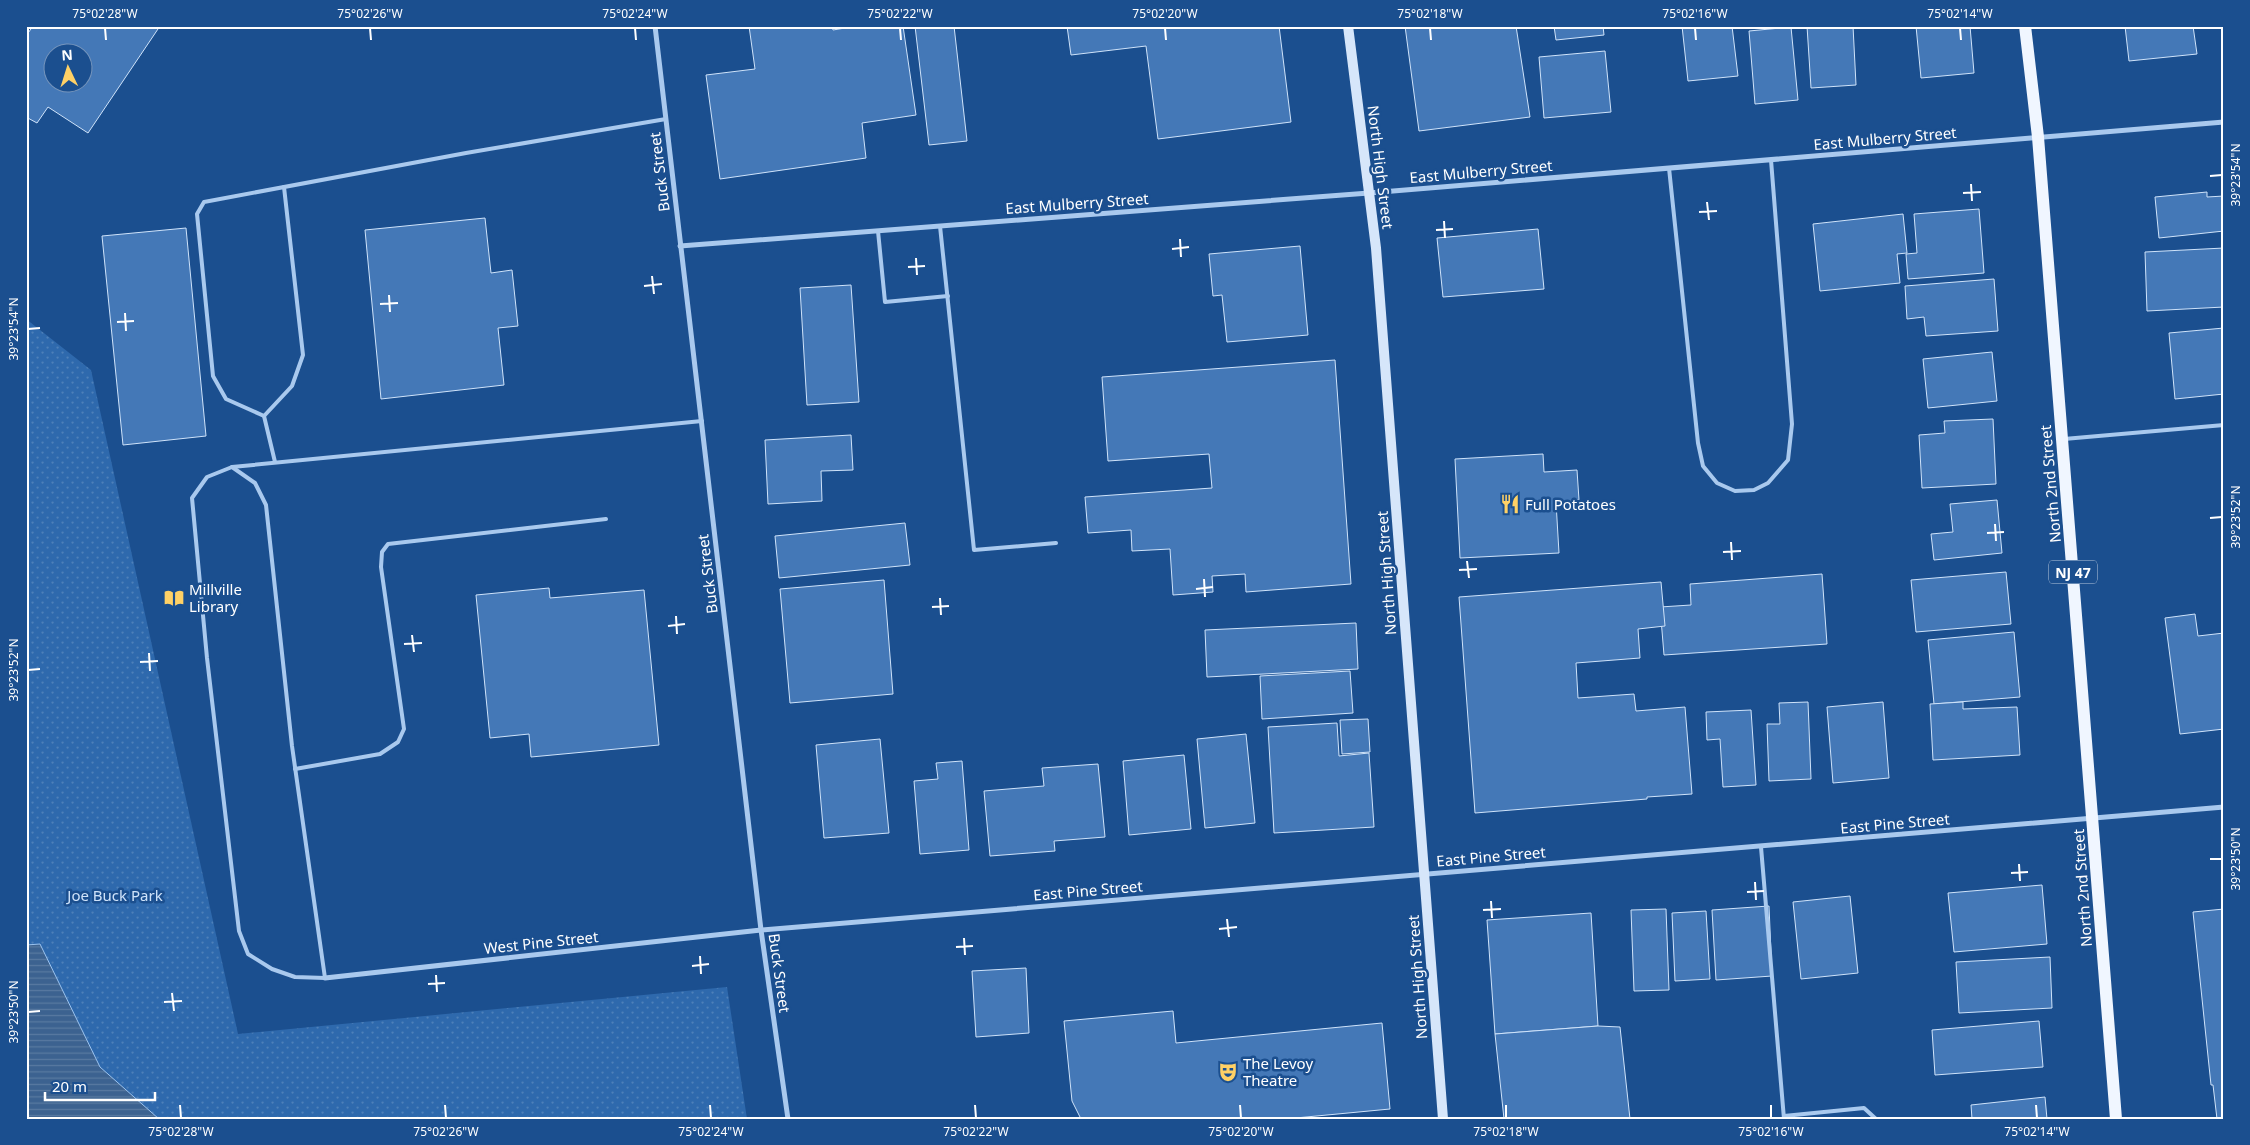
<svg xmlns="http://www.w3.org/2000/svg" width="2250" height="1145" font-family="'Noto Sans',sans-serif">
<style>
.green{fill:url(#green-dots)}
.water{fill:url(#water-rules);stroke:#9cc4f0}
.building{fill:#4478b7;stroke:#cfe3fa;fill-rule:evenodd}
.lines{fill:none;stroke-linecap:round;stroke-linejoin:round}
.lane{stroke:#a9c9ee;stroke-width:4}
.street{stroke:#a9c9ee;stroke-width:5}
.secondary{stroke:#d6e6fa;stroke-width:10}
.primary{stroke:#f0f6ff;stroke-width:12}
.ticks{fill:none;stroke:#fff;stroke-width:2}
.labels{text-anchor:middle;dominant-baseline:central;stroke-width:5;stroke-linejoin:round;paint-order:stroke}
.shield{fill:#1b4f8f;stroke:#bbcadd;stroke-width:1}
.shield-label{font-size:14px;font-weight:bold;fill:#fff}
.street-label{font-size:15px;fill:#fff;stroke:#1b4f8f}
.poi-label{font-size:15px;fill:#fff;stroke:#1b4f8f;text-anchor:start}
.park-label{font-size:15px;fill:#cfe3fa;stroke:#1b4f8f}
.neatline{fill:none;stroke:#fff;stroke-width:2}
.ticks-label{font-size:12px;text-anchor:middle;fill:#fff}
</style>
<defs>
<pattern id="green-dots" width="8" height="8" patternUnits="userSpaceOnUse" patternTransform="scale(1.25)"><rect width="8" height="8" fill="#2e69ad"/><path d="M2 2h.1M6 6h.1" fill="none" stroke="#4d80b9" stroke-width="1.8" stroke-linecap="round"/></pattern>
<pattern id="water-rules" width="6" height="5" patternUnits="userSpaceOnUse" patternTransform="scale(1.25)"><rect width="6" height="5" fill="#3c6290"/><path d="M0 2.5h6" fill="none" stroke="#597aa1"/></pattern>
</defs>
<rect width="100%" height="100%" fill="#1b4f8f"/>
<path class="green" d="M26,319L91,370L238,1034L727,987L747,1119H159L100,1067L40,944L26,945Z"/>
<path class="water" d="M40,944L100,1067L159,1119H26V945Z"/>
<g class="building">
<path d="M33,26H160L88,133L48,107L37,123L26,117V36ZM52,52H82V82H52Z"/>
<path d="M749,26H832L833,30L857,26H903L916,115L862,123L866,158L720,179L706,75L755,69Z"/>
<path d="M915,26H954L967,141L929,145Z"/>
<path d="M1067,26H1279L1291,122L1158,139L1146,46L1071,55Z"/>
<path d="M1405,26H1516L1530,117L1419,131Z"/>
<path d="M1554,26H1603L1604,35L1556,40Z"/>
<path d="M1682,26H1732L1738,76L1688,81Z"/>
<path d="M1807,26H1853L1856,85L1811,88Z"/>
<path d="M1916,26H1970L1974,73L1921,78Z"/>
<path d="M2125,26H2193L2197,54L2129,61Z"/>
<path d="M1791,27L1798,100L1755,104L1749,31Z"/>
<path d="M1605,51L1611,112L1544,118L1539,57Z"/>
<path d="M2207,192V197L2224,196V231L2159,238L2155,197Z"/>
<path d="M1979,209L1984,273L1908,279L1906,254L1917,253L1914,214Z"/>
<path d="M1903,214L1907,253L1897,254L1900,283L1820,291L1813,224Z"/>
<path d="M485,218L491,273L512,270L518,326L498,328L504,385L381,399L365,230Z"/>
<path d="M186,228L206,436L123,445L102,236Z"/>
<path d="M1538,229L1544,289L1443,297L1437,238Z"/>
<path d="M1300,246L1308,335L1227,342L1222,295L1213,296L1209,254Z"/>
<path d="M2224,248V307L2147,311L2145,252Z"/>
<path d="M1994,279L1998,331L1926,336L1924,317L1907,319L1905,286Z"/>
<path d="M851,285L859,402L807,405L800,288Z"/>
<path d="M2224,328V394L2175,399L2169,333Z"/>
<path d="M1992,352L1997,401L1928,408L1923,359Z"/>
<path d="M1335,360L1351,584L1246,592L1245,574L1212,576L1213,592L1173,595L1170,549L1132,551L1131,530L1088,533L1085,497L1212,488L1209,454L1108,461L1102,377Z"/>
<path d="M1993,419L1996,484L1922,488L1919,435L1945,433L1944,421Z"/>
<path d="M851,435L853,470L821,471L822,501L768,504L765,440Z"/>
<path d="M1543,454L1544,472L1577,470L1579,500L1556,502L1559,553L1460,558L1455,459Z"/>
<path d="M1997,500L2002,553L1934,560L1931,534L1953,532L1950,504Z"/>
<path d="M905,523L910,565L779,578L775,536Z"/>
<path d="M2006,572L2011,624L1916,632L1911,580Z"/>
<path d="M1822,574L1827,644L1664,655L1660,607L1691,605L1690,584Z"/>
<path d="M884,580L893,694L790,703L780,589Z"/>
<path d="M1661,582L1665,626L1638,629L1640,658L1576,663L1578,698L1634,694L1636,711L1685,707L1692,794L1647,797V799L1475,813L1459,597Z"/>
<path d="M549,588L550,598L644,590L659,745L531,757L529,734L490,738L476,595Z"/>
<path d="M2195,614L2198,636L2224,633V729L2180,734L2165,618Z"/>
<path d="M1356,623L1358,669L1207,677L1205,630Z"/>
<path d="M2014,632L2020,697L1934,704L1928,640Z"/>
<path d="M1350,671L1353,713L1262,719L1260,676Z"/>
<path d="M1808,702L1811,779L1769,781L1767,724H1780L1779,703Z"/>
<path d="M1883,702L1889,778L1833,783L1827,707Z"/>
<path d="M1963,702V709L2017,707L2020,755L1933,760L1930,704Z"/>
<path d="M1751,710L1756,785L1723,787L1720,739L1707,740L1706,712Z"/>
<path d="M1368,719L1370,752L1342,754L1340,720Z"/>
<path d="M1337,723L1339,756L1369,753L1374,827L1274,833L1268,727Z"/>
<path d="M1246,734L1255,823L1205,828L1197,739Z"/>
<path d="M880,739L889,833L824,838L816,745Z"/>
<path d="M1184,755L1191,829L1129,835L1123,761Z"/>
<path d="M962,761L969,850L920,854L914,781L938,779L936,763Z"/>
<path d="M1098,764L1105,837L1054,841L1055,851L990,856L984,791L1044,786L1042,768Z"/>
<path d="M2042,885L2047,944L1954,952L1948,893Z"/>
<path d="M1850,896L1858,973L1801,979L1793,902Z"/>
<path d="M1769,906L1772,976L1716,980L1712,910Z"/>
<path d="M1666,909L1669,990L1634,991L1631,910Z"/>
<path d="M2224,909V1119H2217L2213,1085H2211L2193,912Z"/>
<path d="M1706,911L1710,979L1675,981L1672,913Z"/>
<path d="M1591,913L1598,1026L1495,1034L1487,920Z"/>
<path d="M2050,957L2052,1008L1959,1013L1956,962Z"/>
<path d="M1026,968L1029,1033L976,1037L972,971Z"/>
<path d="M1173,1011L1176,1043L1382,1023L1390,1109L1285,1119H1081L1072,1101L1064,1021Z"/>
<path d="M2039,1021L2043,1067L1935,1075L1932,1030Z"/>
<path d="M1598,1026L1620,1027L1630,1119H1504L1495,1034Z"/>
<path d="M2045,1097L2047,1119H1972L1971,1105Z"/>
</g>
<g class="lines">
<g class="lane">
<path d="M1669,168L1698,443L1703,466L1717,483L1735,491L1754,490L1768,483L1788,460L1792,424L1771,160"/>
<path d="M940,226L974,550L1056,543"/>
<path d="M878,231L885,302L948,296"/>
<path d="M264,416L292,386L303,355L284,187"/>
<path d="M2064,439L2224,425"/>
<path d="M275,462L264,416L226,399L213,376L197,214L204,202L466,153L666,119"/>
<path d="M232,467L255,483L266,505L292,746L325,978L295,977L272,969L248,954L239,931L207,658L192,498L207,477Z"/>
<path d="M232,467L702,421"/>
<path d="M295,769L380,754L398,742L404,729L381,567L382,552L388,544L606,519"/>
<path d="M1761,847L1784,1119"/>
<path d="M1784,1116L1864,1108L1876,1119"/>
</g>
<g class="street">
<path d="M655,26L761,930L788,1119"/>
<path d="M680,246L1369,193L2224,122"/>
<path d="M325,978L761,930L2224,807"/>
</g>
<path class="secondary" d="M1348,26L1376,248L1443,1119"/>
<path class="primary" d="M2025,26L2038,137L2116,1119"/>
</g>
<path class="ticks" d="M105,28L106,40M370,28L371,40M635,28L636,40M900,28L901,40M1165,28L1166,40M1430,28L1431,40M1695,28L1696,40M1960,28L1961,40M2210,176L2222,175M1971,184L1972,201M1963,193L1981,192M1707,202L1709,220M1699,212L1717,211M1444,221L1445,238M1436,230L1453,229M1180,239L1181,257M1172,249L1189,247M916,258L917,275M908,267L925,266M652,276L654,294M644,286L662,284M389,295L390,312M380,304L398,303M125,313L126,331M117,322L134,321M28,329L40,328M2210,518L2222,517M1995,524L1996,541M1987,533L2004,532M1731,542L1732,560M1723,552L1741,551M1467,561L1469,578M1459,570L1477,569M1204,579L1205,597M1196,589L1213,587M940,598L941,615M932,607L949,606M676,616L677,634M668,626L685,624M412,635L414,652M404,644L422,643M149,653L150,671M140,662L158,661M28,670L40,669M2210,859H2222M2019,864L2020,881M2011,873L2028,872M1755,882L1756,900M1747,892L1764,891M1491,901L1492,918M1483,910L1501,909M1227,919L1229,937M1219,929L1237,927M964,938L965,955M956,947L973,946M700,956L701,974M692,966L709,964M436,975L437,992M428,984L445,983M172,993L174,1011M164,1002L182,1001M28,1012L40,1011M180,1105L181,1118M445,1105L446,1118M710,1105L711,1118M975,1105L976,1118M1240,1105L1241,1118M1506,1105V1118M1771,1105V1118M2036,1105L2037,1118"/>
<defs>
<symbol id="restaurant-bare" viewBox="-9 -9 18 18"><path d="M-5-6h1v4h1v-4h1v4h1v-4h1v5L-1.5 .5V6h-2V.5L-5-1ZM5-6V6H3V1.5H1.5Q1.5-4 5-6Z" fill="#ffd166" stroke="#1b4f8f" stroke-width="2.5" paint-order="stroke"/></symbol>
<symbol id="library-bare" viewBox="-9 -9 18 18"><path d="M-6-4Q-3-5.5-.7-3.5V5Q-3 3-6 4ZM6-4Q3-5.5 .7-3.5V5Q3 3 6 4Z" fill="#ffd166" stroke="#1b4f8f" stroke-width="2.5" paint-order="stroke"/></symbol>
<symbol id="theatre-bare" viewBox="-9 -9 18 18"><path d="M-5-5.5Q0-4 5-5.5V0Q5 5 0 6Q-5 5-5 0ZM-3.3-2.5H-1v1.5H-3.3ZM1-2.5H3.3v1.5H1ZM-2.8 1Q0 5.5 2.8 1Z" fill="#ffd166" stroke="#1b4f8f" stroke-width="2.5" paint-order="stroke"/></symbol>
</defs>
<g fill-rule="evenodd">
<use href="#restaurant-bare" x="1496" y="490" width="28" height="28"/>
<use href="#library-bare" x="160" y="584" width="28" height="28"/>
<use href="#theatre-bare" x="1214" y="1058" width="28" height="28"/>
</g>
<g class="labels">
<rect class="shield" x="2049" y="560.5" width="48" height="23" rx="4"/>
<g class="shield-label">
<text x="2073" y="572">NJ 47</text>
</g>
<g class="street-label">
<text transform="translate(1885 138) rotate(-5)">East Mulberry Street</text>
<text transform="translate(1381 167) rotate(83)">North High Street</text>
<text transform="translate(1481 171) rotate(-5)">East Mulberry Street</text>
<text transform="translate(659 172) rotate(-97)">Buck Street</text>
<text transform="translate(1077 203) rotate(-4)">East Mulberry Street</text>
<text transform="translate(2050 484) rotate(-95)">North 2nd Street</text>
<text transform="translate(1386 573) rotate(-94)">North High Street</text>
<text transform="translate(707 574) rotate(-97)">Buck Street</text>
<text transform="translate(1895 823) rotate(-5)">East Pine Street</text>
<text transform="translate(1491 856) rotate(-5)">East Pine Street</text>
<text transform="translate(2082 888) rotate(-94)">North 2nd Street</text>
<text transform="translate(1088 890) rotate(-5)">East Pine Street</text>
<text transform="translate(541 942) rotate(-6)">West Pine Street</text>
<text transform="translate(780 973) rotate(82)">Buck Street</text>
<text transform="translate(1417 977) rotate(-94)">North High Street</text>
</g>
<g class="poi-label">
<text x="1525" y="504">Full Potatoes</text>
<text x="189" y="589">Millville<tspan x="189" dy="17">Library</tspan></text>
<text x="1243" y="1063">The Levoy<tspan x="1243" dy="17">Theatre</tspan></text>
</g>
<g class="park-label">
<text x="115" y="895">Joe Buck Park</text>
</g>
</g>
<rect width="2250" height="1145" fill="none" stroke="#1b4f8f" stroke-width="55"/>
<g transform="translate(68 68) rotate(356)"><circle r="24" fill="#1b4f8f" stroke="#7695bc"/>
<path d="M0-4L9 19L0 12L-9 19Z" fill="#ffd166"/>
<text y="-8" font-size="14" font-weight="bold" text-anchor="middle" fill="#ffffff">N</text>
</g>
<path d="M45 1092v8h110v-8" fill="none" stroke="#ffffff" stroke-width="2.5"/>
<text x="52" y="1092" font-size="15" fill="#ffffff" stroke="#1b4f8f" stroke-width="4" paint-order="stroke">20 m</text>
<rect x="28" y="28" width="2194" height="1090" class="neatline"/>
<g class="ticks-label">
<text x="105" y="18">75°02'28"W</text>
<text x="370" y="18">75°02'26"W</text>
<text x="635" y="18">75°02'24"W</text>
<text x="900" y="18">75°02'22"W</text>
<text x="1165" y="18">75°02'20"W</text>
<text x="1430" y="18">75°02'18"W</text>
<text x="1695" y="18">75°02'16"W</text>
<text x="1960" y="18">75°02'14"W</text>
<text transform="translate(2236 175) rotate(-90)" y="4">39°23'54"N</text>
<text transform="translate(14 329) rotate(-90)" y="4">39°23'54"N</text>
<text transform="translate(2236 517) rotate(-90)" y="4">39°23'52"N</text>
<text transform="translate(14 670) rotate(-90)" y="4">39°23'52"N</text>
<text transform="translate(2236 859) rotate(-90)" y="4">39°23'50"N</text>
<text transform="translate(14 1012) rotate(-90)" y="4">39°23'50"N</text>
<text x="181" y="1136">75°02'28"W</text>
<text x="446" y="1136">75°02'26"W</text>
<text x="711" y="1136">75°02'24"W</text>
<text x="976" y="1136">75°02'22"W</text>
<text x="1241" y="1136">75°02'20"W</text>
<text x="1506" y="1136">75°02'18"W</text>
<text x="1771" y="1136">75°02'16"W</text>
<text x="2037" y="1136">75°02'14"W</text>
</g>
</svg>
